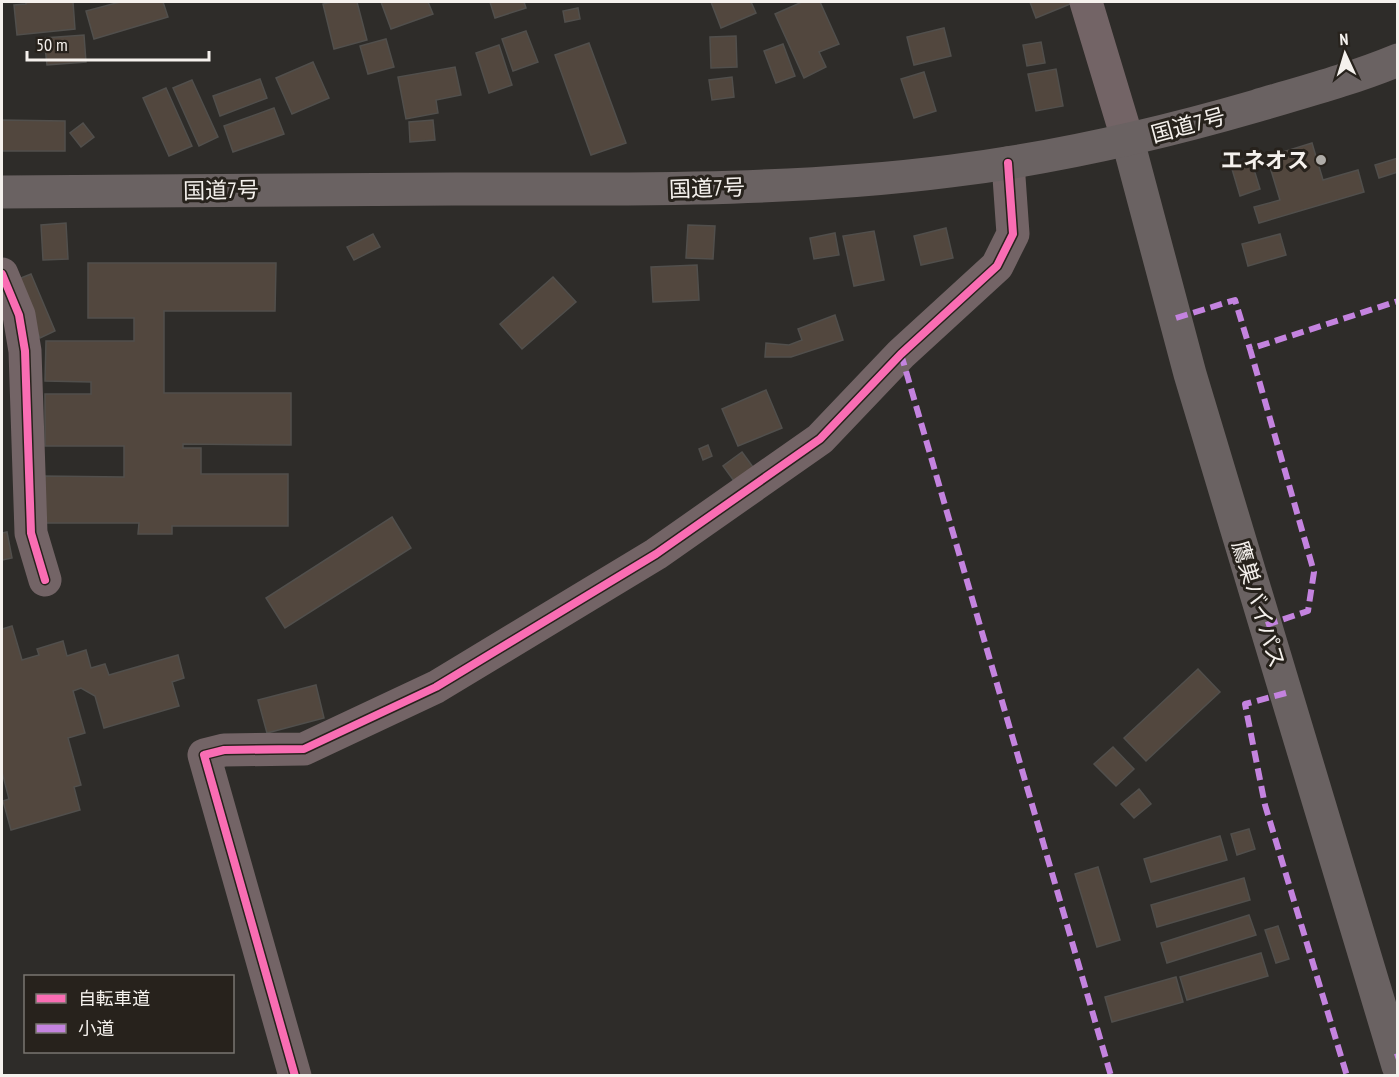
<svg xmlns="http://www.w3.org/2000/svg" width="1399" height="1077" font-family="'PT Sans Narrow','Noto Sans JP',sans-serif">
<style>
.building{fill:#52473e;stroke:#514f4c;stroke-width:1.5}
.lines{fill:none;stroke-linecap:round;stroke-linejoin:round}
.minor{stroke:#736466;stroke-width:33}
.highway{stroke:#6a6262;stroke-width:33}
.quiet{stroke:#c483df;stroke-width:6;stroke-dasharray:12 6;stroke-linecap:butt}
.cycleway-casing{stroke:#27221c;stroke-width:11}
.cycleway{stroke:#f96db3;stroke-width:8}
.poi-dot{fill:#afaca8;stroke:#27221c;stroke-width:2}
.labels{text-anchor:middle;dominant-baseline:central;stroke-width:6;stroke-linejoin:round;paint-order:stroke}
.street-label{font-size:22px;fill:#f5f1ed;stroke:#27221c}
.poi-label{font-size:22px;font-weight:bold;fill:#f5f1ed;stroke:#27221c;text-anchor:end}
</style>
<rect width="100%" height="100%" fill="#2e2c29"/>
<g class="building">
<path d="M26,2H73L75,29L17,35L14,5L26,4Z"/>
<path d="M120,2H163L168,17L94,39L86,11Z"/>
<path d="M332,2H357L367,40L334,49L323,4Z"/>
<path d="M381,2H428L433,14L391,29Z"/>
<path d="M490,2H524L526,8L495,18Z"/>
<path d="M711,2H751L756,13L721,28Z"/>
<path d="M802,2H820L839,44L819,52L826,67L804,78L775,14Z"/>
<path d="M1030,2H1069L1070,4L1036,18Z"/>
<path d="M578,8L580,19L565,22L563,11Z"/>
<path d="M944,28L951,56L914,65L907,37Z"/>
<path d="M526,31L538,62L513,71L502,39Z"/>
<path d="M84,35L86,62L47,65L44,38Z"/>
<path d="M736,36L737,67L711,68L710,37Z"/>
<path d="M386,39L394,67L368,74L360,46Z"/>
<path d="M1041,42L1045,63L1027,66L1023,45Z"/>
<path d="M589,43L626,143L591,155L555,55Z"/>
<path d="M783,44L795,76L776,83L764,51Z"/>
<path d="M499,45L512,85L489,93L476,53Z"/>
<path d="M313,62L329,98L292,114L276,78Z"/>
<path d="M455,67L461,95L436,100L438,113L406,119L398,77Z"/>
<path d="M1056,69L1063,106L1036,111L1028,74Z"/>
<path d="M924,72L936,111L914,118L901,79Z"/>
<path d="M732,77L734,97L712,100L709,80Z"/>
<path d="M260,79L267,98L220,116L213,96Z"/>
<path d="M192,80L218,137L199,146L173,88Z"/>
<path d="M166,88L192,146L169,156L143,98Z"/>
<path d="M274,108L284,134L233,152L224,126Z"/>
<path d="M2,120L65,121V151H2Z"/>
<path d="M433,120L435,140L410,142L409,122Z"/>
<path d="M83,123L94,137L81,147L70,133Z"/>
<path d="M1312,143L1323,180L1358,170L1364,192L1259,223L1254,207L1280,200L1267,157Z"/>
<path d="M1398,158V172L1379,178L1375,165Z"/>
<path d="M1252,163L1260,189L1240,196L1232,169Z"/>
<path d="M66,223L68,259L43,260L41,225Z"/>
<path d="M688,225L715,226L713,259L686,258Z"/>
<path d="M946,228L953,258L921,265L914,236Z"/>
<path d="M874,231L884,280L854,286L843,236Z"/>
<path d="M835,233L839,255L814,259L810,238Z"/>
<path d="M373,234L380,247L354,260L347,247Z"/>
<path d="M1280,234L1286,255L1248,266L1242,244Z"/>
<path d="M88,263H276L275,311H164V393H291V445L183,444V448H201V474H288V526H172V534H138L139,523H45V476L124,477V446H45V394H91V382L45,381L46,341H134V318H88Z"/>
<path d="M697,265L699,300L653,302L651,267Z"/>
<path d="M31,274L55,331L40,338L16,280Z"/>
<path d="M553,277L576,302L522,349L500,324Z"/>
<path d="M835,315L843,340L791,357H765L766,343L789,345L802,340L798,329Z"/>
<path d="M766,390L782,428L738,446L722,409Z"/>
<path d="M708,445L712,456L703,460L699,449Z"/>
<path d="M742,452L753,467L734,481L723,466Z"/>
<path d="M392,517L411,548L285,628L266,598Z"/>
<path d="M7,532L12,558L2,560V533Z"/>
<path d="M12,626L22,660L39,655L37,649L63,641L67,656L86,650L91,668L105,664L109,675L178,655L184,678L172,682L179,706L104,728L95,696L81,688L73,691L85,733L68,738L81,785L74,787L80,810L11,830L3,801L9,799L2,772V629Z"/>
<path d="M1198,669L1220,692L1146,761L1124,738Z"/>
<path d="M316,685L324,718L267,733L258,700Z"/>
<path d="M1113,747L1134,769L1116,786L1094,764Z"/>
<path d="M1139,789L1151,804L1134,818L1121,804Z"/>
<path d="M1249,829L1255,849L1237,855L1231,834Z"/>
<path d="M1220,836L1227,860L1151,882L1144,859Z"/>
<path d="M1098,867L1120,940L1097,947L1075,874Z"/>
<path d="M1244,878L1250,900L1157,927L1151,905Z"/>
<path d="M1249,915L1256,935L1167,963L1161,943Z"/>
<path d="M1278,926L1289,959L1276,963L1265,930Z"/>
<path d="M1261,953L1268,976L1187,1000L1180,977Z"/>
<path d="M1176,977L1183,1002L1112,1022L1105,997Z"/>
</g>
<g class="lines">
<g class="minor">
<path d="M1086,2L1128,141"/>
<path d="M2,274L19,315L25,351L31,533L45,580"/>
<path d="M295,1076L204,755L224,750L304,749L436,687L656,554L820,439L901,354L997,266L1013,234L1008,163"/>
</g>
<g class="highway">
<path d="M1128,141L1190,374L1398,1066"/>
<path d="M2,192C153,190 304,189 455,189C621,189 787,192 951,171C1055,158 1156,135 1256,106C1303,92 1352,79 1398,60"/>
</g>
<g class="quiet">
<path d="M1176,318L1235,300L1250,349"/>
<path d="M901,354L1111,1076"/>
<path d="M1266,625L1308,611L1314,572L1250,349L1398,301"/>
<path d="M1286,693L1245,704L1265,805L1347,1076"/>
<path d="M1395,1057L1398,1056"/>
</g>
<defs>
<g id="cycleway">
<path d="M2,274L19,315L25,351L31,533L45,580"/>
<path d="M295,1076L204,755L224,750L304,749L436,687L656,554L820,439L901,354L997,266L1013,234L1008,163"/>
</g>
</defs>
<use href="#cycleway" class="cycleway-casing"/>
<use href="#cycleway" class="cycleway"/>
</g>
<circle class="poi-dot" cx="1321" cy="160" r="6"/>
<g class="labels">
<g class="street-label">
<text transform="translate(1188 125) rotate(-15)">国道7号</text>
<text transform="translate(707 188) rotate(-2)">国道7号</text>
<text transform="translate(221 190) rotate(-1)">国道7号</text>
<text transform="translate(1259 604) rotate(73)">鷹巣バイパス</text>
</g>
<g class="poi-label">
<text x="1309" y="160">エネオス</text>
</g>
</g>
<rect width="1399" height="1077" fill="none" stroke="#f5f1ed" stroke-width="6"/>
<rect x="24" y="975" width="210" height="78" fill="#27221c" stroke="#797570" stroke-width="1.5"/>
<rect x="36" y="994" width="30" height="9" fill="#f96db3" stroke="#797570" stroke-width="1.5"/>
<text x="78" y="1005" font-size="18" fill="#f5f1ed">自転車道</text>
<rect x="36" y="1024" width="30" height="9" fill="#c483df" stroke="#797570" stroke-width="1.5"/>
<text x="78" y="1035" font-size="18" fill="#f5f1ed">小道</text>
<g transform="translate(1345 54) rotate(356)" stroke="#27221c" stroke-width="4.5" paint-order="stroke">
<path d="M0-4.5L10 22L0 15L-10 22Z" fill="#f5f1ed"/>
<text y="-9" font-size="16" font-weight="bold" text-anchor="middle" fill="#f5f1ed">N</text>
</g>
<path d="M27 51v9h182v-9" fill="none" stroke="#f5f1ed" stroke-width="3"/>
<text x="36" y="51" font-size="18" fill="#f5f1ed" stroke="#27221c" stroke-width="4.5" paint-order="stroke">50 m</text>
</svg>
